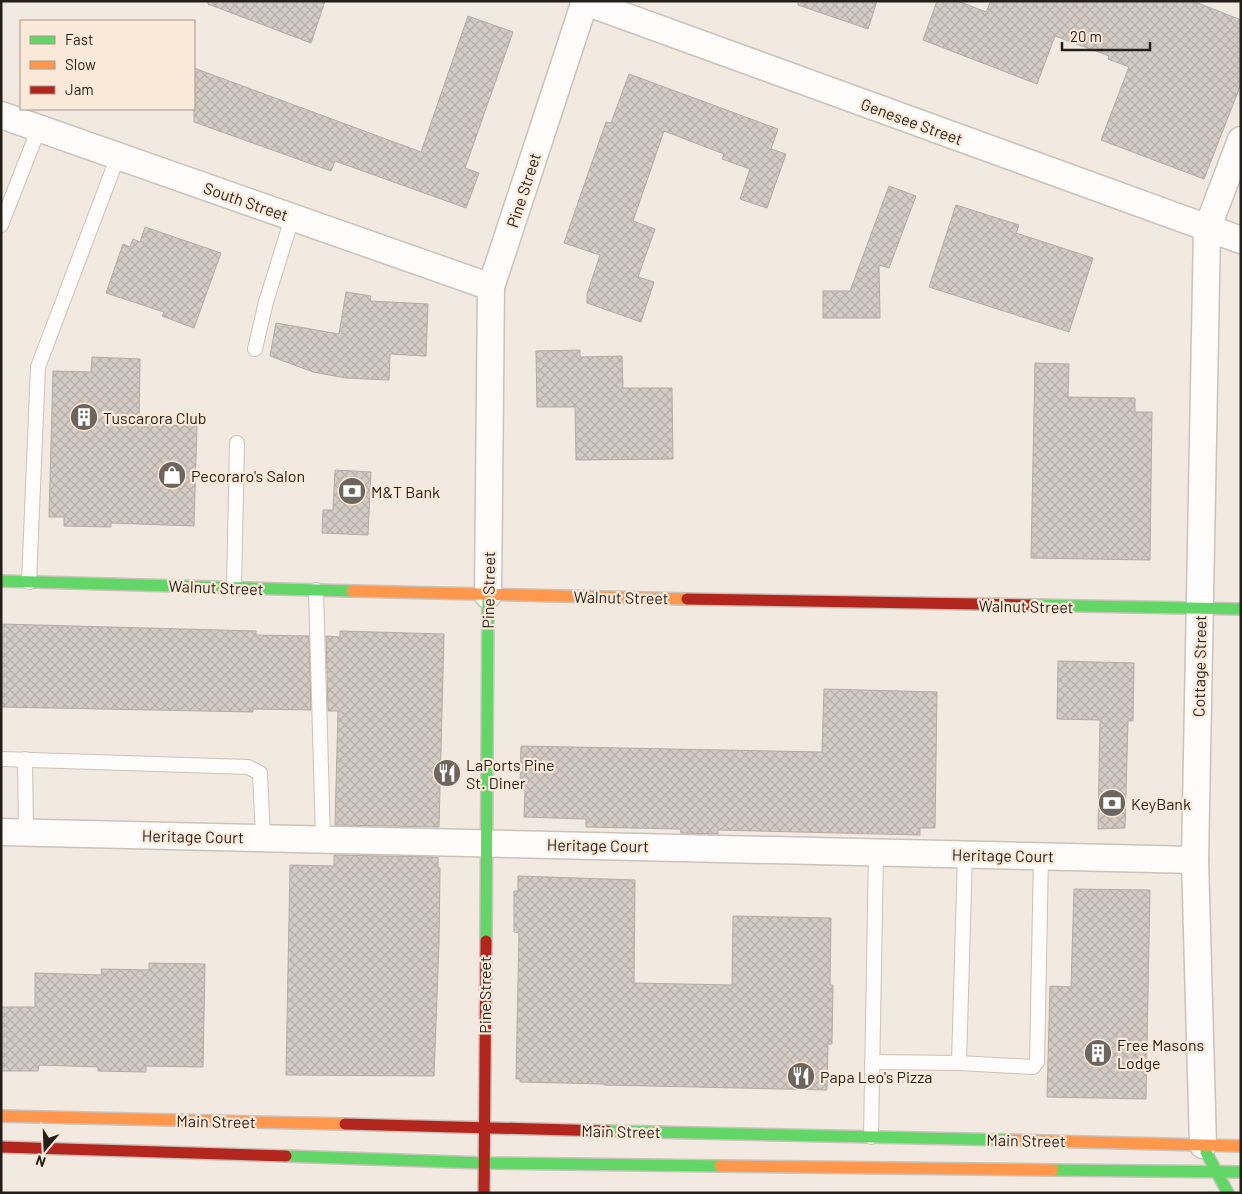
<svg xmlns="http://www.w3.org/2000/svg" width="1242" height="1194" font-family="Barlow,sans-serif">
<style>
.building{fill:url(#building-cross-hatch);stroke:#b3aba6}
.lines{fill:none;stroke-linecap:round;stroke-linejoin:round}
.lane-casing{stroke:#cac2bb;stroke-width:16}
.street-casing{stroke:#cac2bb;stroke-width:29}
.fast-casing{stroke:#cac2bb;stroke-width:14}
.slow-casing{stroke:#cac2bb;stroke-width:14}
.jam-casing{stroke:#cac2bb;stroke-width:14}
.lane{stroke:#fdfcfa;stroke-width:14}
.street{stroke:#fdfcfa;stroke-width:26}
.fast{stroke:#63d668;stroke-width:11}
.slow{stroke:#ff974d;stroke-width:11}
.jam{stroke:#b3261e;stroke-width:11}
.labels{text-anchor:middle;dominant-baseline:central;stroke-width:4.5;stroke-linejoin:round;paint-order:stroke}
.street-label{font-size:16px;fill:#251f19;stroke:#fae9d8}
.poi-label{font-size:16px;fill:#251f19;stroke:#fae9d8;text-anchor:start}
</style>
<defs>
<pattern id="building-cross-hatch" width="8" height="8" patternUnits="userSpaceOnUse" patternTransform="scale(1.25)"><rect width="8" height="8" fill="#d4cbc5"/><path d="M0 0l8 8M0 8l8-8" fill="none" stroke="#b6aea9"/></pattern>
</defs>
<rect width="100%" height="100%" fill="#f2e9e0"/>
<g class="building">
<path d="M208,1H325L311,43L208,4Z"/>
<path d="M798,1H877L868,29L798,5Z"/>
<path d="M937,1H958L986,12L991,1H1193L1241,20V84L1204,179L1101,140L1129,67L1108,59L1109,56L1055,36L1037,84L923,40Z"/>
<path d="M468,16L513,32L465,168L479,173L466,208L335,161L331,171L194,122V68L421,152Z"/>
<path d="M629,74L778,129L771,149L786,154L767,208L740,199L750,169L722,159L724,154L664,131L633,221L655,229L638,277L654,282L641,322L587,303V294L600,255L564,243L606,122L611,123Z"/>
<path d="M889,186L916,196L889,268L879,265L880,318H823V291H850Z"/>
<path d="M956,205L1019,225L1016,233L1093,258L1069,332L929,287Z"/>
<path d="M145,227L221,253L194,328L162,316L164,312L106,293L123,244L130,247L133,239L140,242Z"/>
<path d="M346,292L371,296L370,301L428,304L426,356L390,354L389,380L346,378L313,372L270,356L276,323L339,334Z"/>
<path d="M580,350V357L622,356L623,388H672L673,459L576,460L575,407H537L536,351Z"/>
<path d="M92,357L140,359L139,424L197,426L194,526L111,523V527L64,526V517H49L53,371L91,372Z"/>
<path d="M1035,363L1069,364L1068,397L1135,398V412H1152L1150,560L1031,558Z"/>
<path d="M335,470L371,472L368,535L322,533L323,510H333Z"/>
<path d="M1,624L256,631V635L309,636L311,710L253,709V712L1,707Z"/>
<path d="M340,631L444,634L439,827L335,825L338,711H328L326,636L340,637Z"/>
<path d="M1058,661L1134,663L1133,721H1128L1125,828L1098,829L1100,720L1057,719Z"/>
<path d="M824,689L937,692L935,828H920V835L718,830V834L681,833L680,829L586,827V819L524,817L525,791L520,789L521,746L822,752Z"/>
<path d="M334,855L438,857V867L440,868L439,944L434,1076L286,1075L290,865L334,866Z"/>
<path d="M518,876L635,880L634,983L732,985L733,916L831,918L830,985H833L832,1044H828L827,1090L604,1085L605,1084L520,1082V1079H516L519,933L514,932V891H518Z"/>
<path d="M1074,889L1150,890L1146,1099L1047,1097L1050,986L1071,987Z"/>
<path d="M149,963L205,964L203,1067L146,1066V1072L98,1071V1067L39,1065L38,1071H1V1007H35V973L102,975L101,969L149,970Z"/>
</g>
<g class="lines">
<defs>
<g id="lane">
<path d="M1,225L39,128"/>
<path d="M255,349L266,302L292,218"/>
<path d="M29,582L38,367L118,156"/>
<path d="M234,588L237,443"/>
<path d="M316,590L323,839"/>
<path d="M1,759L248,767L260,773L263,838"/>
<path d="M25,759L26,832"/>
<path d="M872,1062L959,1063L965,854"/>
<path d="M959,1063L1033,1067L1037,1062L1041,856"/>
<path d="M871,1137L876,852"/>
</g>
<g id="street">
<path d="M583,1L1241,240"/>
<path d="M1,115L491,287"/>
<path d="M488,595L491,287L585,1"/>
<path d="M1,832L1195,860"/>
<path d="M1203,1145L1195,860L1207,229L1241,140"/>
</g>
<g id="fast">
<path d="M1,581L352,591"/>
<path d="M1033,605L1241,609"/>
<path d="M486,941L488,595"/>
<path d="M607,1131L1009,1140"/>
<path d="M1206,1152L1228,1193"/>
<path d="M286,1156L483,1163L720,1166"/>
<path d="M1053,1170L1241,1172"/>
</g>
<g id="slow">
<path d="M352,591L687,599"/>
<path d="M1,1116L345,1124"/>
<path d="M1009,1140L1241,1146"/>
<path d="M720,1166L1053,1170"/>
</g>
<g id="jam">
<path d="M687,599L1033,605"/>
<path d="M345,1124L607,1131"/>
<path d="M1,1147L286,1156"/>
<path d="M484,1193L486,941"/>
</g>
</defs>
<use href="#lane" class="lane-casing"/>
<use href="#street" class="street-casing"/>
<use href="#fast" class="fast-casing"/>
<use href="#slow" class="slow-casing"/>
<use href="#jam" class="jam-casing"/>
<use href="#lane" class="lane"/>
<use href="#street" class="street"/>
<use href="#fast" class="fast"/>
<use href="#slow" class="slow"/>
<use href="#jam" class="jam"/>
</g>
<defs>
<symbol id="building-disc" viewBox="-11 -11 22 22"><circle r="9.5" fill="#6d665f" stroke="#fae9d8"/><path d="M-4-6H4V6H1V3H-1V6H-4ZM-2.5-4.3h1.7v1.8h-1.7ZM.8-4.3h1.7v1.8H.8ZM-2.5-1h1.7V.8h-1.7ZM.8-1h1.7V.8H.8Z" fill="#fff"/></symbol>
<symbol id="shop-disc" viewBox="-11 -11 22 22"><circle r="9.5" fill="#6d665f" stroke="#fae9d8"/><path d="M-5-2.5h2.3a2.7 3.5 0 0 1 5.4 0H5L5.5 6h-11ZM-1.5-2.5h3a1.5 2.3 0 0 0-3 0Z" fill="#fff"/></symbol>
<symbol id="bank-disc" viewBox="-11 -11 22 22"><circle r="9.5" fill="#6d665f" stroke="#fae9d8"/><path d="M-6-4H6V4H-6ZM0-2.3a2.3 2.3 0 1 0 0 4.6a2.3 2.3 0 1 0 0-4.6Z" fill="#fff"/></symbol>
<symbol id="restaurant-disc" viewBox="-11 -11 22 22"><circle r="9.5" fill="#6d665f" stroke="#fae9d8"/><path d="M-5-6h1v4h1v-4h1v4h1v-4h1v5L-1.5 .5V6h-2V.5L-5-1ZM5-6V6H3V1.5H1.5Q1.5-4 5-6Z" fill="#fff"/></symbol>
</defs>
<g fill-rule="evenodd">
<use href="#building-disc" x="68" y="401" width="32" height="32"/>
<use href="#shop-disc" x="156" y="459" width="32" height="32"/>
<use href="#bank-disc" x="336" y="475" width="32" height="32"/>
<use href="#restaurant-disc" x="431" y="757" width="32" height="32"/>
<use href="#bank-disc" x="1096" y="787" width="32" height="32"/>
<use href="#building-disc" x="1082" y="1037" width="32" height="32"/>
<use href="#restaurant-disc" x="785" y="1060" width="32" height="32"/>
</g>
<g class="labels">
<g class="street-label">
<text transform="translate(912 121) rotate(20)">Genesee Street</text>
<text transform="translate(523 190) rotate(-72)">Pine Street</text>
<text transform="translate(246 201) rotate(19)">South Street</text>
<text transform="translate(216 587) rotate(2)">Walnut Street</text>
<text transform="translate(488 590) rotate(-89)">Pine Street</text>
<text transform="translate(621 597) rotate(1)">Walnut Street</text>
<text transform="translate(1026 606) rotate(1)">Walnut Street</text>
<text transform="translate(1199 666) rotate(-89)">Cottage Street</text>
<text transform="translate(193 836) rotate(1)">Heritage Court</text>
<text transform="translate(598 845) rotate(1)">Heritage Court</text>
<text transform="translate(1003 855) rotate(1)">Heritage Court</text>
<text transform="translate(484 995) rotate(-90)">Pine Street</text>
<text transform="translate(216 1121) rotate(1)">Main Street</text>
<text transform="translate(621 1131) rotate(1)">Main Street</text>
<text transform="translate(1026 1140) rotate(1)">Main Street</text>
</g>
<g class="poi-label">
<text x="103" y="417">Tuscarora Club</text>
<text x="191" y="475">Pecoraro's Salon</text>
<text x="371" y="491">M&amp;T Bank</text>
<text x="466" y="764">LaPorts Pine<tspan x="466" dy="18">St. Diner</tspan></text>
<text x="1131" y="803">KeyBank</text>
<text x="1117" y="1044">Free Masons<tspan x="1117" dy="18">Lodge</tspan></text>
<text x="820" y="1076">Papa Leo's Pizza</text>
</g>
</g>
<rect width="1242" height="1194" fill="none" stroke="#251f19" stroke-width="5"/>
<rect x="20" y="20" width="175" height="90" fill="#fae9d8" stroke="#a5988c"/>
<rect x="30" y="36" width="25" height="8" fill="#63d668" stroke="#a5988c"/>
<text x="65" y="45" font-size="15" fill="#251f19">Fast</text>
<rect x="30" y="61" width="25" height="8" fill="#ff974d" stroke="#a5988c"/>
<text x="65" y="70" font-size="15" fill="#251f19">Slow</text>
<rect x="30" y="86" width="25" height="8" fill="#b3261e" stroke="#a5988c"/>
<text x="65" y="95" font-size="15" fill="#251f19">Jam</text>
<g transform="translate(45 1149) rotate(199)" stroke="#fae9d8" stroke-width="4" paint-order="stroke">
<path d="M0-4L9 19L0 12L-9 19Z" fill="#251f19"/>
<text y="-8" font-size="14" font-weight="bold" text-anchor="middle" fill="#251f19">N</text>
</g>
<path d="M1062 42v8h88v-8" fill="none" stroke="#251f19" stroke-width="2.5"/>
<text x="1070" y="42" font-size="15" fill="#251f19" stroke="#fae9d8" stroke-width="4" paint-order="stroke">20 m</text>
</svg>
